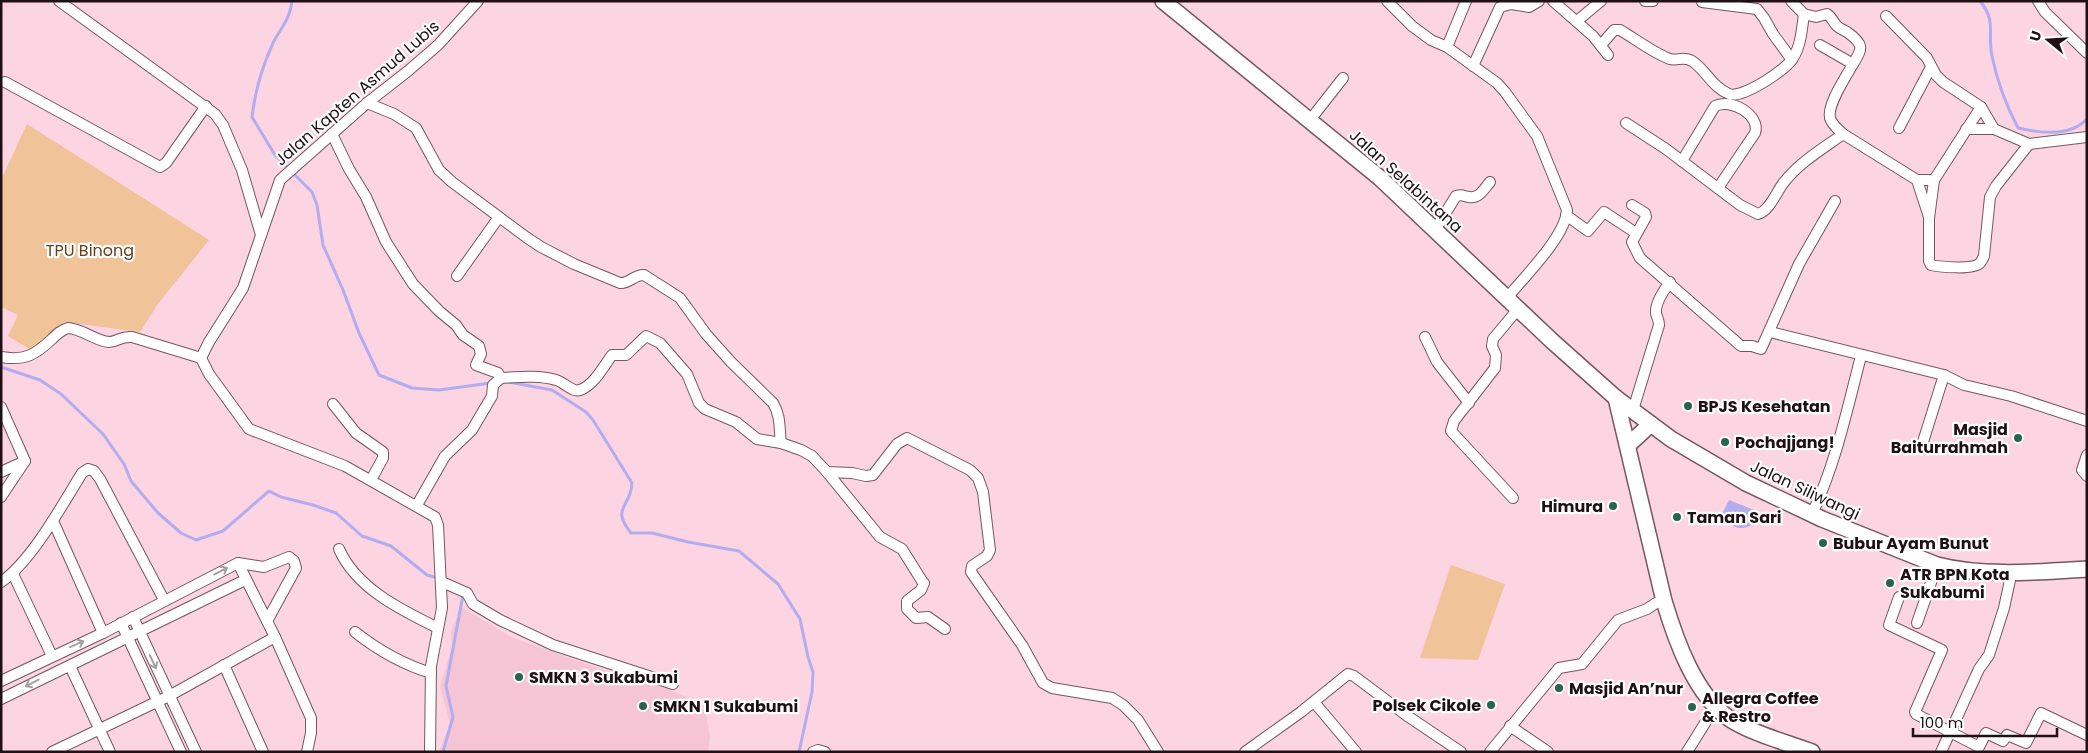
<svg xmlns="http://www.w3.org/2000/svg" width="2088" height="753" font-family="Poppins,sans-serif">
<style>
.built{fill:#f5c5d5}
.green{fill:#f1c398}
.water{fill:#b2adee}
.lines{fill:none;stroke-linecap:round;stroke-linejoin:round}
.stream{stroke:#b2adee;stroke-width:3}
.street-casing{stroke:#775561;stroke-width:12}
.secondary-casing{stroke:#775561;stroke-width:18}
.street{stroke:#fff;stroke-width:10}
.secondary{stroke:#fff;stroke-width:15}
.oneway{stroke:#a59fa1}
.poi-dot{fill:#28634d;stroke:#fff;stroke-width:2}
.labels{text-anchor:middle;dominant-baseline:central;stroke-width:4.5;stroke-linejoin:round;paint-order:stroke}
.street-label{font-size:16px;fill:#1e1015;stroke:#fff}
.park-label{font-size:16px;fill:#643f19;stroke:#fff}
.poi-label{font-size:16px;font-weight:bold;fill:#1e1015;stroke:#fff;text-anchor:start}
</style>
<rect width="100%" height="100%" fill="#fdd4e2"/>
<path class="built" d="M461,607L511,637L598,668L668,689L694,700L706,713L710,737L708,752H439L450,723L440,687L452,647L451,632Z"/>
<g class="green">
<path d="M27,124L209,240L158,304L140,332L64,322L41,356L8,336L18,315L1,307V180Z"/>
<path d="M1451,565L1505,584L1478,660L1420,658Z"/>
</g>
<path class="water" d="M1729,500L1754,510L1755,516L1750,526C1737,531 1729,526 1722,514Z"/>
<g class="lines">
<g class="stream">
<path d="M292,1C290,20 281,27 273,43C262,67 255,91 252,117L275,155L312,192L317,205L323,245L343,290L359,333L379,375L412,388L439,390L491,383"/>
<path d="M1980,1C1997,22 1987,32 1992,56C1997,81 2006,105 2018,128C2039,133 2070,137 2087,119"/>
<path d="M1,367L40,380L61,394L103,434L124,464L131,481L158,513L181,533L196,540L223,531L269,491L281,497L313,505L336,513L362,536L391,546L427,575L438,578"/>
<path d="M508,382L552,390L586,412L593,420L632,483C631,508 610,507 631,533H652L688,542L739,551L778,584L800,619L808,657L813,672L812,692L799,752"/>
<path d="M443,752L453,717L446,686L463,595"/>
</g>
<defs>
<g id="street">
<path d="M59,1L215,114L223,125L242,170L261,235"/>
<path d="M1387,1L1412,26L1431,40L1447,47L1497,83L1505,92L1537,136L1567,210C1566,236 1524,277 1507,298"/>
<path d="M1553,1L1593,36L1608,55"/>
<path d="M1645,1H1653"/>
<path d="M1791,1L1804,14"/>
<path d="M2038,1L2045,12L2087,53"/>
<path d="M1702,2L1757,9L1764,18L1773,34L1792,60"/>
<path d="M1886,16L1927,58L1936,75L1943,82L1981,107L1994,129"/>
<path d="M1577,21L1601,1"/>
<path d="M1601,45L1614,30H1620C1634,38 1655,54 1670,59C1677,61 1684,56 1692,61C1706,70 1712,87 1729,94C1742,99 1786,70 1793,58C1801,46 1802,28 1804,14L1816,17L1827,14C1832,17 1833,22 1837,26C1840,29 1844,30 1847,32C1864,44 1863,48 1853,64"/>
<path d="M1820,45L1853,64C1846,77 1827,104 1830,118C1832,125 1838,129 1843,134"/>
<path d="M1447,47L1466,1"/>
<path d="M1473,66L1500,7L1511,4L1529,7L1539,1"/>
<path d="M5,82L160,167L166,163L206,106"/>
<path d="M367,103L394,114L416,128L439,170L452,182L526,237L541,247L574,264L620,283C629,284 635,274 644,275L680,298L706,334L731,362L773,403C781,416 779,429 781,443"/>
<path d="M1310,120L1343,78"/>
<path d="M1626,123L1666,149L1740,205L1758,214C1770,211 1777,190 1785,181C1800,162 1824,148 1843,134L1917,180H1934L1981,107"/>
<path d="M1899,128L1931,67"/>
<path d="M1966,129H1994L2029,144L2087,137"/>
<path d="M332,134L349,169L366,197L386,242L413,284L439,311L456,325L463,335L479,346L481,354L476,365L498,373L501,378"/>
<path d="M1682,161L1715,106C1731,98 1761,115 1755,133L1718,188"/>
<path d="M1917,180L1929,217"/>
<path d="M1934,180L1929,218V261L1931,265C1940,267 1974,270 1980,263C1982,261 1983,258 1984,256L1990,197L1996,186L2029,144"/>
<path d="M1632,205L1645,213L1646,217L1632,242L1640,258L1741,346H1752L1761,349L1799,264L1835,201"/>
<path d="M1566,215L1588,231L1604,212L1636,233"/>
<path d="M1435,230L1456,196C1462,194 1463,196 1469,197C1479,199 1484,189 1490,182"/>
<path d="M457,276L499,217"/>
<path d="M1770,332L1944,375L1964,385L2011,396L2087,421"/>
<path d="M1425,337L1437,362L1469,403"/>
<path d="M1,357C25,361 35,355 52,339C57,334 61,330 68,328C83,329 95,341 109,342C117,342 120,336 132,337L201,358"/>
<path d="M333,404L356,433L383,452V458L371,480"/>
<path d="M1,407L25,461L1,497"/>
<path d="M1633,410L1659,325C1659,320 1657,318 1656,313C1655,303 1664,290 1670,282"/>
<path d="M1922,445L1944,375"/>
<path d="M2087,455L2082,470L2087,476"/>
<path d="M1,472L25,461"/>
<path d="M827,472L880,537L902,549L922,581L924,583L921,590L907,601V609L916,618L928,617L945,629"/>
<path d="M1513,498L1451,431L1454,421L1495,368L1496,355L1492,346L1493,339L1518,309"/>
<path d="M417,505L445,456L472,430L492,396L493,385L501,378C519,377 539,375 556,380C564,382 573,393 580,390C594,385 604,366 612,355H626L646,336L660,343L687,374L699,403L705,409L736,422L757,439L781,443L801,450L812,456L827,472L852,473L866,476L873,475L897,444L907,438L970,470L978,478L983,492L990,550L987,556L972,566L971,572L1022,645L1043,683L1052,688L1112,698L1123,705L1138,720L1158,752"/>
<path d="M1812,514C1836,463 1847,410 1861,356"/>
<path d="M53,521L103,633"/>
<path d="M339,549C356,588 401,610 438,628"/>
<path d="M238,563L275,637L311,718V733L307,752"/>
<path d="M13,574L52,656"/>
<path d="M1,582C32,561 62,505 82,473L88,469L94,471L100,479L164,600"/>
<path d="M442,582L467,593L473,604L500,620L553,645L673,684"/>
<path d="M1899,597L1889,625L1942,650L1915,712L1916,714L1979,747L1986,733L2003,741L2007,735L2026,743L2041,713L2087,735"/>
<path d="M133,617L196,752"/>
<path d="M121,623L181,752"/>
<path d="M1917,623L1937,565"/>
<path d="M355,632C379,651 402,664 431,673"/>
<path d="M224,665L263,752"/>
<path d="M70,666L110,752"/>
<path d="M1,681L103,633L238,563L264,567L289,557L294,561L296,568L267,621"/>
<path d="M1,699L245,580"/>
<path d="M1314,702L1356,752"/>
<path d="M1510,726L1548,752"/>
<path d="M52,752L169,696L275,637"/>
<path d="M430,752L431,666L442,608L438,525L435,517L345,466L249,429L209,374L201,358L209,342L243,288L280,180L367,103L408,71L438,45L478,1"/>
<path d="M813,752L818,750L825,752"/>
<path d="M1245,752L1301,712L1348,674L1354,676L1406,715L1461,752"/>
<path d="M1490,752L1559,668L1582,664L1618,620L1647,609L1656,603L1664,601"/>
<path d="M1687,752L1715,707"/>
<path d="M1941,752L1979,669L1989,655L2004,608L2012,571"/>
</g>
<g id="secondary">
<path d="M1163,1L1380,178L1552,341L1616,398L1671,439L1746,483L1822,519L1937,565C1983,577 2039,572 2087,569"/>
<path d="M1616,398L1664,601C1676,641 1695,695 1730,719C1751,733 1788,743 1812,752"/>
<path d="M1628,445L1651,424"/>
</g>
</defs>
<use href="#street" class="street-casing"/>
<use href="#secondary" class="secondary-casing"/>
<use href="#street" class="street"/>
<use href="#secondary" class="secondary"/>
</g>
<defs><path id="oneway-shaft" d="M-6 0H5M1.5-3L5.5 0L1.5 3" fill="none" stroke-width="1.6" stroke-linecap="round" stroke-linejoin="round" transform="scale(1.25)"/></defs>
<g class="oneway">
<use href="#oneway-shaft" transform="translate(221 571) rotate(-27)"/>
<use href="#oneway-shaft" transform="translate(77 644) rotate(-24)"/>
<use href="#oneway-shaft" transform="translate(153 662) rotate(65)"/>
<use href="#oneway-shaft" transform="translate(32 683) rotate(153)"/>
</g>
<g class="poi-dot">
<circle cx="1688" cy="406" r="5"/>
<circle cx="2018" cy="438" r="5"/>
<circle cx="1725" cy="442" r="5"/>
<circle cx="1613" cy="506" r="5"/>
<circle cx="1677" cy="517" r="5"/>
<circle cx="1823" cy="543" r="5"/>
<circle cx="1890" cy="583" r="5"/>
<circle cx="519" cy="677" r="5"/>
<circle cx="1559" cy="688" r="5"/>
<circle cx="1491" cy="705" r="5"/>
<circle cx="643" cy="706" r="5"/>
<circle cx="1692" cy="707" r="5"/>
</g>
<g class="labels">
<g class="street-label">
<text transform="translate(357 93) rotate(-41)">Jalan Kapten Asmud Lubis</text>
<text transform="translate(1406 181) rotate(42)">Jalan Selabintana</text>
<text transform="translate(1805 490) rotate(25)">Jalan Siliwangi</text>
</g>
<g class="park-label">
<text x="90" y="250">TPU Binong</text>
</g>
<g class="poi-label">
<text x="1698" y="406">BPJS Kesehatan</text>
<text x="2008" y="429" text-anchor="end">Masjid<tspan x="2008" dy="18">Baiturrahmah</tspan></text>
<text x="1735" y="442">Pochajjang!</text>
<text x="1603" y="506" text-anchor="end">Himura</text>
<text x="1687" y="517">Taman Sari</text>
<text x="1833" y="543">Bubur Ayam Bunut</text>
<text x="1900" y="574">ATR BPN Kota<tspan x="1900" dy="18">Sukabumi</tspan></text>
<text x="529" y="677">SMKN 3 Sukabumi</text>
<text x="1569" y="688">Masjid An’nur</text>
<text x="1702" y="698">Allegra Coffee<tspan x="1702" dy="18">&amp; Restro</tspan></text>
<text x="1481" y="705" text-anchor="end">Polsek Cikole</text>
<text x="653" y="706">SMKN 1 Sukabumi</text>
</g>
</g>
<rect width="2088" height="753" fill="none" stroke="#1e1015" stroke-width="5"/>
<g transform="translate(2048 40) rotate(288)" stroke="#ffffff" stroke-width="4" paint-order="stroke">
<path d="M0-4L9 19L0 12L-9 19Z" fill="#1e1015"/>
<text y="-8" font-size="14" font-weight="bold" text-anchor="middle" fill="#1e1015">U</text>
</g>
<path d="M1913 728v8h144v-8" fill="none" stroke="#1e1015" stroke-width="2.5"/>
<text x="1920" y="728" font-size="15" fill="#1e1015" stroke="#ffffff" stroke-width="4" paint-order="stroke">100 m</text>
</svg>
